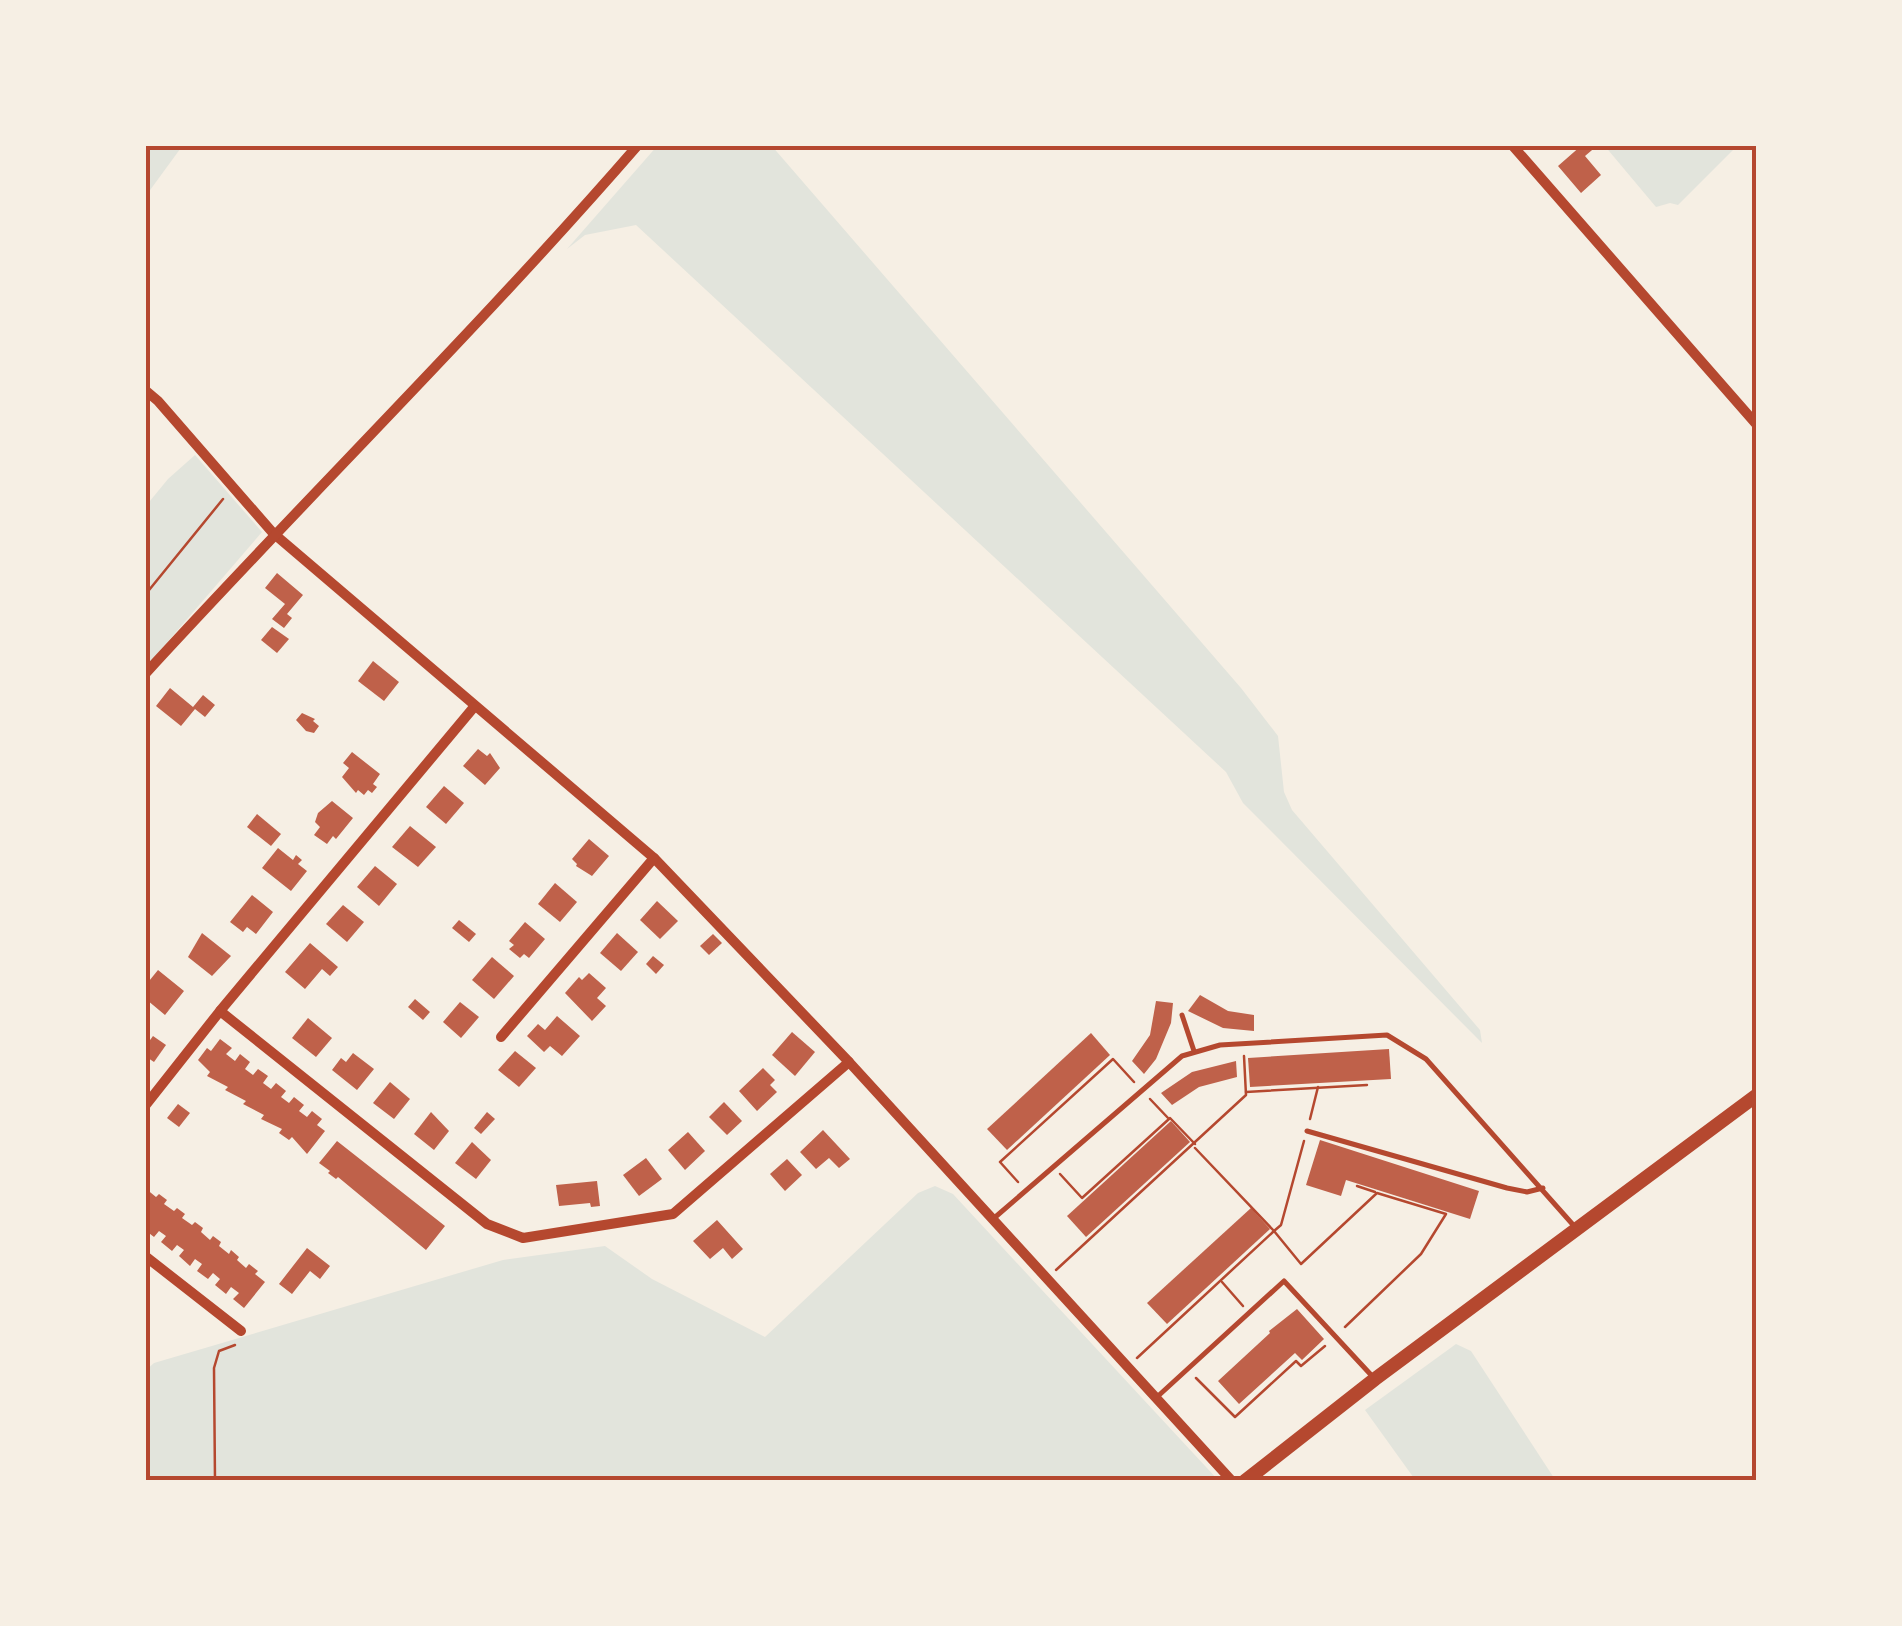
<svg xmlns="http://www.w3.org/2000/svg" width="1902" height="1626" font-family="Commissioner,sans-serif">
<style>
.green{fill:#e2e4dc}
.building{fill:#bf614a}
.lines{fill:none;stroke-linecap:round;stroke-linejoin:round}
.path{stroke:#b5482f;stroke-width:2.5}
.service{stroke:#b5482f;stroke-width:5}
.minor{stroke:#b5482f;stroke-width:10}
.secondary{stroke:#b5482f;stroke-width:14}
.neatline{fill:none;stroke:#b5482f;stroke-width:4}
</style>
<rect width="100%" height="100%" fill="#f6efe4"/>
<g class="green">
<path d="M145,145H183L145,197Z"/>
<path d="M658,145H771L1241,688L1278,736L1284,792L1292,810L1480,1030L1482,1043L1243,803L1226,772L636,225L585,235L567,249Z"/>
<path d="M1604,145H1738L1678,205L1670,203L1656,207Z"/>
<path d="M195,455L262,532L145,668V507L168,479Z"/>
<path d="M935,1186L953,1194L1219,1481H145V1371L154,1363L503,1260L605,1246L652,1279L765,1337L918,1193Z"/>
<path d="M1456,1344L1471,1351L1556,1481H1416L1365,1410Z"/>
</g>
<g class="building">
<path d="M1582,145H1598L1585,156L1601,175L1581,193L1558,166Z"/>
<path d="M277,573L303,595L287,614L292,618L284,628L272,619L285,604L265,588Z"/>
<path d="M272,627L289,639L277,653L261,640Z"/>
<path d="M373,661L399,682L384,701L358,681Z"/>
<path d="M170,688L193,707L203,695L215,705L205,717L195,709L181,726L156,706Z"/>
<path d="M302,713L315,719L313,721L319,726L314,733L306,731L296,720Z"/>
<path d="M478,749L487,756L490,753L500,768L485,785L463,766Z"/>
<path d="M352,752L380,774L373,784L377,787L372,793L368,790L364,795L358,790L356,793L342,777L349,768L343,763Z"/>
<path d="M444,786L464,803L446,824L426,807Z"/>
<path d="M332,801L353,818L336,839L333,836L327,844L314,835L320,827L315,822L318,813Z"/>
<path d="M257,814L281,834L271,846L247,827Z"/>
<path d="M410,826L436,847L418,867L392,847Z"/>
<path d="M589,839L609,856L592,876L576,866L577,864L572,859Z"/>
<path d="M278,848L293,860L296,855L302,860L298,864L307,871L291,891L262,868Z"/>
<path d="M375,866L397,884L379,906L357,887Z"/>
<path d="M555,883L577,902L560,922L538,904Z"/>
<path d="M252,895L273,912L256,934L247,927L243,932L230,922Z"/>
<path d="M657,901L678,921L660,939L640,920Z"/>
<path d="M343,905L364,922L347,942L326,924Z"/>
<path d="M459,920L476,934L469,942L452,928Z"/>
<path d="M525,922L545,939L529,958L524,954L520,958L509,949L514,945L509,941Z"/>
<path d="M202,933L231,956L212,976L188,957Z"/>
<path d="M617,933L638,952L621,971L600,953Z"/>
<path d="M713,934L722,943L709,955L700,946Z"/>
<path d="M310,943L338,967L330,976L322,969L305,989L285,972Z"/>
<path d="M653,956L664,965L656,974L646,964Z"/>
<path d="M492,957L514,976L494,999L472,980Z"/>
<path d="M158,970L184,991L165,1015L147,1000L150,997L145,992V986Z"/>
<path d="M589,973L606,988L597,998L606,1006L592,1021L565,993L579,977L582,980Z"/>
<path d="M1200,995L1228,1011L1254,1015V1031L1223,1028L1188,1011Z"/>
<path d="M415,999L430,1012L423,1020L408,1007Z"/>
<path d="M1156,1001L1173,1003L1171,1023L1156,1059L1144,1074L1132,1061L1150,1035Z"/>
<path d="M460,1002L479,1017L461,1038L443,1022Z"/>
<path d="M557,1016L580,1036L562,1056L550,1046L544,1052L527,1036L538,1024L545,1030Z"/>
<path d="M308,1018L332,1038L316,1057L292,1038Z"/>
<path d="M792,1032L815,1052L795,1076L772,1055Z"/>
<path d="M1091,1033L1110,1055L1007,1150L987,1129Z"/>
<path d="M153,1036L166,1045L154,1062L145,1056V1047Z"/>
<path d="M220,1039L232,1048L226,1054L235,1061L240,1054L250,1062L245,1069L253,1075L258,1069L268,1076L263,1083L271,1089L276,1083L286,1091L281,1097L289,1103L294,1097L304,1105L299,1111L307,1117L312,1111L322,1119L317,1125L325,1131L307,1154L292,1137L289,1140L279,1133L282,1129L261,1119L264,1115L243,1104L246,1101L225,1090L228,1087L207,1076L210,1072L198,1060L207,1048L211,1051Z"/>
<path d="M1389,1049L1391,1079L1250,1087L1248,1058Z"/>
<path d="M515,1051L536,1068L519,1087L498,1070Z"/>
<path d="M353,1053L374,1069L357,1090L332,1070L341,1058L346,1062Z"/>
<path d="M1236,1061L1237,1077L1199,1087L1172,1105L1161,1093L1192,1072Z"/>
<path d="M763,1068L775,1080L770,1085L777,1092L757,1111L739,1091Z"/>
<path d="M390,1082L410,1099L394,1119L373,1103Z"/>
<path d="M724,1102L742,1121L727,1135L709,1117Z"/>
<path d="M178,1104L190,1113L179,1127L167,1118Z"/>
<path d="M431,1112L449,1131L434,1150L414,1134Z"/>
<path d="M487,1112L495,1119L481,1134L474,1128Z"/>
<path d="M1171,1121L1190,1142L1086,1237L1067,1216Z"/>
<path d="M823,1130L850,1159L839,1168L829,1158L816,1169L800,1152Z"/>
<path d="M688,1132L705,1151L685,1170L668,1150Z"/>
<path d="M1320,1140L1479,1191L1470,1219L1346,1180L1341,1196L1306,1185Z"/>
<path d="M337,1141L445,1226L426,1250L338,1177L336,1179L328,1173L330,1171L319,1163Z"/>
<path d="M472,1142L491,1160L476,1179L455,1163Z"/>
<path d="M646,1158L662,1179L639,1196L623,1175Z"/>
<path d="M787,1159L802,1175L785,1191L770,1174Z"/>
<path d="M597,1181L600,1206L591,1207L590,1203L559,1206L556,1185Z"/>
<path d="M145,1188L156,1197L159,1194L167,1200L164,1204L174,1211L177,1208L185,1214L182,1218L192,1225L195,1222L203,1228L201,1232L210,1240L213,1236L221,1242L219,1246L229,1254L231,1250L239,1257L237,1260L246,1268L249,1264L258,1271L255,1274L265,1282L244,1308L233,1299L239,1293L231,1287L226,1294L215,1285L220,1279L213,1273L208,1279L197,1271L202,1264L195,1259L190,1266L179,1256L184,1250L177,1245L172,1251L161,1242L166,1236L159,1231L154,1237L145,1230L148,1222L145,1220Z"/>
<path d="M1251,1208L1270,1229L1167,1324L1147,1303Z"/>
<path d="M717,1220L743,1249L732,1259L723,1248L710,1259L693,1241Z"/>
<path d="M307,1248L330,1266L320,1279L310,1271L292,1294L279,1284Z"/>
<path d="M1297,1309L1324,1339L1302,1360L1295,1353L1239,1404L1218,1381L1270,1333L1269,1331Z"/>
</g>
<g class="lines">
<g class="path">
<path d="M145,595L223,499"/>
<path d="M1246,1092L1367,1085"/>
<path d="M1170,1118L1195,1144"/>
<path d="M1310,1119L1318,1087"/>
<path d="M1304,1141L1281,1225L1274,1231L1301,1264L1377,1193L1446,1214L1421,1254L1345,1327"/>
<path d="M1060,1174L1082,1198L1169,1119L1150,1099"/>
<path d="M1018,1182L1000,1162L1113,1059L1134,1082"/>
<path d="M1357,1186L1375,1192"/>
<path d="M1056,1270L1246,1095L1244,1056"/>
<path d="M1222,1282L1243,1306"/>
<path d="M1137,1358L1274,1231L1195,1148"/>
<path d="M1196,1378L1235,1417L1296,1361L1301,1366L1325,1346"/>
<path d="M215,1481L214,1368L219,1351L235,1345"/>
</g>
<g class="service">
<path d="M1182,1015L1194,1051"/>
<path d="M1307,1131L1507,1188L1527,1192L1543,1188"/>
<path d="M993,1219L1182,1056L1220,1045L1387,1035L1426,1059L1575,1227"/>
<path d="M1157,1397L1284,1281L1373,1377"/>
</g>
<g class="minor">
<path d="M1512,145L1757,425"/>
<path d="M145,390L158,401L273,533L654,858L849,1062L1232,1481"/>
<path d="M145,674C308,496 480,327 638,145"/>
<path d="M220,1011L487,1224L523,1238L673,1214L849,1062"/>
<path d="M501,1037L654,858"/>
<path d="M145,1106L220,1011L474,707"/>
<path d="M145,1256L241,1331"/>
</g>
<path class="secondary" d="M1245,1481L1375,1379L1757,1095"/>
</g>
<rect width="1902" height="1626" fill="none" stroke="#f6efe4" stroke-width="295"/>
<rect x="148" y="148" width="1606" height="1330" class="neatline"/>
</svg>
